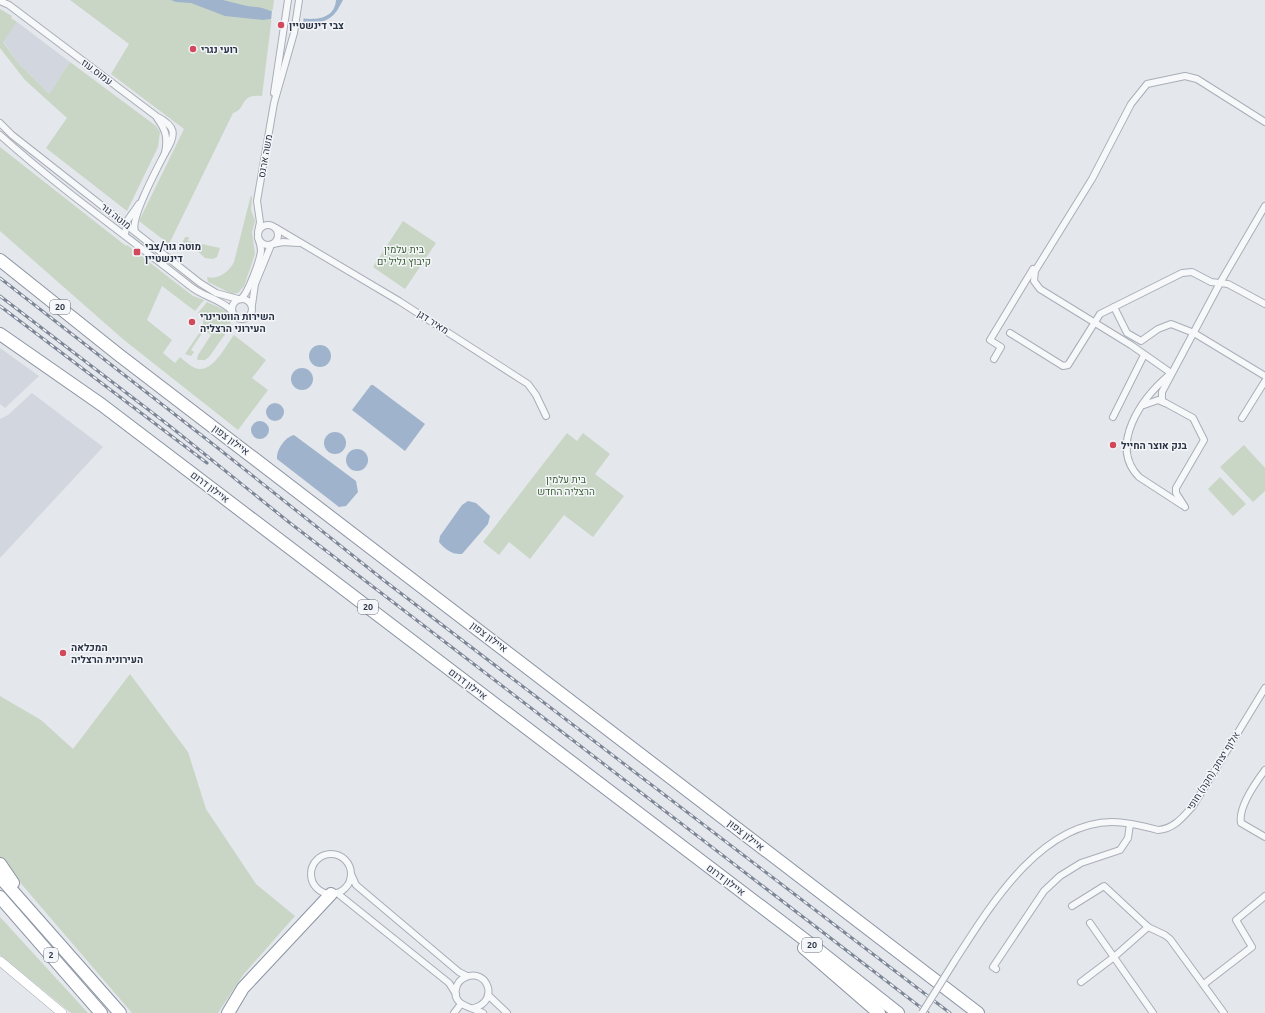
<svg xmlns="http://www.w3.org/2000/svg" width="1265" height="1013" font-family="Ubuntu,Heebo,sans-serif">
<style>
.built{fill:#d2d6de}
.green{fill:#c9d6c5}
.water{fill:#9fb4cc}
.pier{fill:#e4e7ec}
.lines{fill:none;stroke-linecap:round;stroke-linejoin:round}
.minor-casing{stroke:#a9aeb7;stroke-width:8}
.secondary-casing{stroke:#a9aeb7;stroke-width:10}
.motorway-casing{stroke:#8b94a3;stroke-width:14}
.minor{stroke:#f7f8fa;stroke-width:6}
.secondary{stroke:#fff;stroke-width:9}
.motorway{stroke:#fff;stroke-width:12}
.rail-casing{stroke:#7d8696;stroke-width:3}
.rail{stroke:#f4f6f9;stroke-width:1.5;stroke-dasharray:4.5;stroke-linecap:butt}
.minor-bridge-casing{stroke:#a9aeb7;stroke-width:8;stroke-linecap:butt}
.minor-bridge{stroke:#f7f8fa;stroke-width:6}
.poi-dot{fill:#d1495b;stroke:#f4f6f9;stroke-width:1.5}
.labels{text-anchor:middle;dominant-baseline:central;stroke-width:3;stroke-linejoin:round;paint-order:stroke}
.shield{fill:#f4f6f9;stroke:#676e7b;stroke-width:1}
.shield-label{font-size:9px;font-weight:bold;fill:#2b3445}
.poi-label{font-size:10px;font-weight:bold;fill:#2b3445;stroke:#f4f6f9;text-anchor:start}
.street-label{font-size:10px;fill:#2b3445;stroke:#f4f6f9}
.park-label{font-size:10px;fill:#3f6138;stroke:#f4f6f9}
</style>
<rect width="100%" height="100%" fill="#e4e7ec"/>
<g class="built">
<path d="M17,22L70,62L49,94L18,63L3,41Z"/>
<path d="M0,348L39,376L5,408L0,404Z"/>
<path d="M32,393L103,447L0,558V419L8,415Z"/>
</g>
<g class="green">
<path d="M70,0H274L262,96C239,93 247,109 233,113L169,244L139,221L184,129L111,74L129,44Z"/>
<path d="M0,9L12,16L11,18L17,22L3,42L18,63L49,94L70,62L156,126L160,132L158,147L127,211L46,148L67,118L25,80L0,48Z"/>
<path d="M0,147L126,246L127,245L193,296L204,300L195,311L162,286L147,320L172,340L163,353L175,363L180,357C185,361 190,366 195,368C212,375 226,345 234,335L266,360L252,378L268,390L238,430L124,340L0,231Z"/>
<path d="M251,195L252,198L251,210L255,221L252,232L255,254L244,286L238,293L232,294L208,282L207,277C218,280 229,272 234,262Z"/>
<path d="M403,221L436,243L405,289L373,267Z"/>
<path d="M185,237H189L188,241L220,248L217,257L213,259L205,258L188,242L184,244L183,241Z"/>
<path d="M207,302L227,311L231,321L228,330L209,357L205,360H198L197,359L198,355L211,335L204,330L191,350L194,352L191,356L185,354L202,329L204,317L198,313Z"/>
<path d="M567,433L577,441L583,433L610,454L595,474L624,496L593,537L564,515L530,559L509,542L499,555L483,542Z"/>
<path d="M1244,445L1265,468V491L1253,502L1220,467Z"/>
<path d="M1220,477L1246,504L1233,516L1208,489Z"/>
<path d="M130,674L188,752L206,809L256,884L295,916L243,975L218,1013H132L0,859V696L41,720L73,749Z"/>
<path d="M0,917L88,1013H71L0,955Z"/>
</g>
<g class="water">
<path d="M171,0C187,0 209,0 223,0C231,2 239,4 247,6C253,7 260,7 265,9C282,15 334,32 336,0H343C339,7 336,15 328,19C315,27 284,20 270,19L263,20L225,16L191,3L176,2Z"/>
<circle cx="320" cy="356" r="11"/>
<circle cx="302" cy="379" r="11"/>
<path d="M371,385H373L425,424L405,451L352,410Z"/>
<circle cx="275" cy="412" r="9"/>
<circle cx="260" cy="430" r="9"/>
<circle cx="335" cy="443" r="11"/>
<path d="M294,435L356,481L358,492L346,506L339,507L277,459C276,450 285,437 294,435Z"/>
<circle cx="357" cy="460" r="11"/>
<path d="M468,501L476,503L490,516L488,524L462,554C452,555 445,549 439,542L440,536L462,505Z"/>
</g>
<path class="pier" d="M272,10L304,15L303,24L271,21Z"/>
<g class="lines">
<defs>
<g id="minor">
<path d="M0,1L9,5L156,116C176,126 177,134 165,153"/>
<path d="M274,93L288,0"/>
<path d="M0,123L12,135L200,283L216,293L238,299"/>
<path d="M0,135C60,189 127,236 190,286C203,297 221,299 232,311"/>
<circle cx="268" cy="235" r="10"/>
<path d="M276,228L399,301L528,384L536,395L546,416"/>
<path d="M135,231C130,218 158,167 165,153C168,138 166,130 157,118"/>
<path d="M258,232L260,222L257,201L274,103L294,33L299,0"/>
<path d="M125,234L127,221L139,204"/>
<path d="M273,244L283,242L298,243"/>
<circle cx="242" cy="309" r="10"/>
<path d="M241,299C248,293 260,261 261,251C261,247 260,243 258,238"/>
<path d="M252,305L255,284L271,245"/>
<path d="M1114,307L1127,333L1141,341L1158,329L1171,324L1194,333L1265,376"/>
<path d="M1010,333L1063,366L1068,365L1100,314L1182,273L1192,272L1211,282L1228,284L1265,304"/>
<path d="M994,359L1001,347L990,340L1033,269"/>
<path d="M1171,373L1131,345L1040,289L1034,281L1035,271L1092,179L1131,104L1147,84L1185,76L1197,79L1265,122"/>
<path d="M1169,375C1142,398 1108,445 1139,477L1182,505"/>
<path d="M1144,405L1158,400L1165,403"/>
<path d="M1113,417L1144,355"/>
<path d="M1242,418L1265,381"/>
<path d="M1185,507L1176,493V488L1204,440L1193,418L1162,401V392L1220,283L1265,206"/>
<path d="M1265,770C1256,782 1238,808 1241,823L1265,837"/>
<circle cx="331" cy="874" r="20"/>
<path d="M351,874L356,885L459,972L467,976"/>
<path d="M337,893L449,983L456,994"/>
<path d="M1072,906L1104,886L1148,927L1165,935L1170,939L1224,1013"/>
<path d="M1090,923L1153,1013"/>
<path d="M954,962C989,908 1039,823 1112,822C1127,822 1143,826 1158,830C1174,829 1183,817 1193,806L1265,688"/>
<path d="M996,969L993,967L1044,891L1060,876L1081,863L1120,850L1128,838L1130,824"/>
<path d="M1081,982L1114,957L1148,927"/>
<path d="M1204,984L1252,947L1236,920L1265,896"/>
<path d="M488,995L507,1013"/>
<path d="M474,1008C500,1001 487,968 466,977C461,979 457,983 456,989C452,1006 472,1007 483,1013"/>
<path d="M454,1013L461,1004"/>
</g>
<path id="secondary" d="M0,961L62,1013"/>
<g id="motorway">
<path d="M0,260L119,355L978,1013"/>
<path d="M0,334L102,405L817,949L898,1013"/>
<path d="M0,864L13,883"/>
<path d="M0,877L120,1013"/>
<path d="M0,897L101,1013"/>
<path d="M804,948L879,1013"/>
<path d="M228,1013L243,988L331,894"/>
</g>
</defs>
<use href="#minor" class="minor-casing"/>
<use href="#secondary" class="secondary-casing"/>
<use href="#motorway" class="motorway-casing"/>
<use href="#minor" class="minor"/>
<use href="#secondary" class="secondary"/>
<use href="#motorway" class="motorway"/>
<defs>
<g id="rail">
<path d="M0,278L214,445L386,582L950,1013"/>
<path d="M0,296L171,427L290,523L928,1013"/>
<path d="M0,306L207,463"/>
</g>
</defs>
<use href="#rail" class="rail-casing"/>
<use href="#rail" class="rail"/>
<defs>
<path id="minor-bridge" d="M922,1013L954,962"/>
</defs>
<use href="#minor-bridge" class="minor-bridge-casing"/>
<use href="#minor-bridge" class="minor-bridge"/>
</g>
<g class="poi-dot">
<circle cx="281" cy="25" r="4"/>
<circle cx="193" cy="49" r="4"/>
<rect x="133" y="248" width="8" height="8" rx="2"/>
<circle cx="192" cy="322" r="4"/>
<circle cx="1113" cy="445" r="4"/>
<circle cx="63" cy="653" r="4"/>
</g>
<g class="labels">
<g class="shield">
<rect x="50" y="300" width="20" height="14" rx="3"/>
<rect x="358" y="600" width="20" height="14" rx="3"/>
<rect x="802" y="938" width="20" height="14" rx="3"/>
<rect x="44" y="948" width="14" height="14" rx="3"/>
</g>
<g class="shield-label">
<text x="60" y="307">20</text>
<text x="368" y="607">20</text>
<text x="812" y="945">20</text>
<text x="51" y="955">2</text>
</g>
<g class="poi-label">
<text x="289" y="25">צבי דינשטיין</text>
<text x="201" y="49">רועי נגרי</text>
<text x="145" y="246">מוטה גור/צבי<tspan x="145" dy="12">דינשטיין</tspan></text>
<text x="200" y="316">השירות הווטרינרי<tspan x="200" dy="12">העירוני הרצליה</tspan></text>
<text x="1121" y="445">בנק אוצר החייל</text>
<text x="71" y="647">המכלאה<tspan x="71" dy="12">העירונית הרצליה</tspan></text>
</g>
<g class="street-label">
<text transform="translate(97 72) rotate(37)">עמוס עוז</text>
<text transform="translate(265 156) rotate(-80)">משה ארנס</text>
<text transform="translate(116 216) rotate(38)">מוטה גור</text>
<text transform="translate(433 322) rotate(33)">מאיר דגן</text>
<text transform="translate(231 440) rotate(37)">איילון צפון</text>
<text transform="translate(210 487) rotate(37)">איילון דרום</text>
<text transform="translate(489 637) rotate(37)">איילון צפון</text>
<text transform="translate(468 684) rotate(37)">איילון דרום</text>
<text transform="translate(1213 771) rotate(-58)">אלוף יצחק (חקה) חופי</text>
<text transform="translate(746 835) rotate(38)">איילון צפון</text>
<text transform="translate(726 880) rotate(37)">איילון דרום</text>
</g>
<g class="park-label">
<text x="404" y="249">בית עלמין<tspan x="404" dy="12">קיבוץ גליל ים</tspan></text>
<text x="566" y="479">בית עלמין<tspan x="566" dy="12">הרצליה החדש</tspan></text>
</g>
</g>
</svg>
